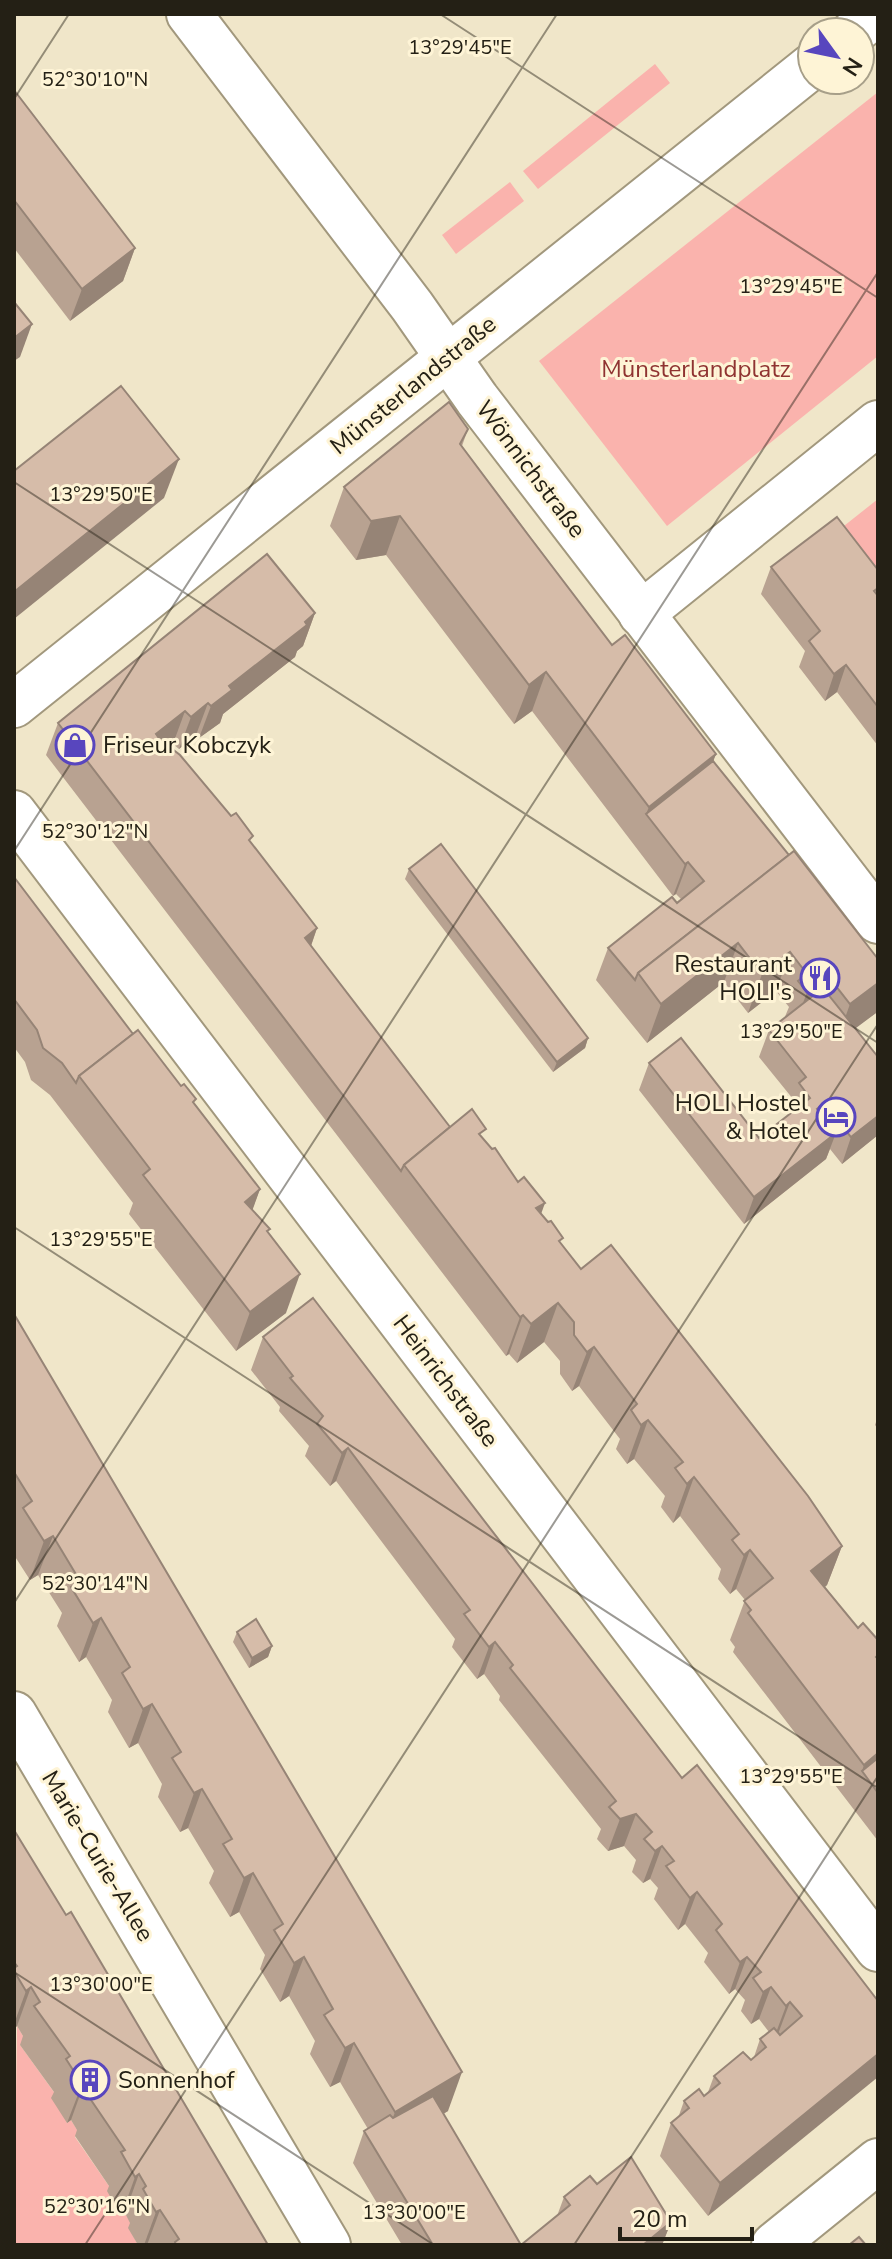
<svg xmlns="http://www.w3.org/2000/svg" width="892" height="2259" font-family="'Nunito Sans',sans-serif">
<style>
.green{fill:#fab3ad}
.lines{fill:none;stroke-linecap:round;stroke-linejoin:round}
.minor-casing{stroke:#a2987d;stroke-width:48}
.minor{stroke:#fff;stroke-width:44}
.wall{fill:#b8a291}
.shaded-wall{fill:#968476}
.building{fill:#d6bca9;stroke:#968476;stroke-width:2}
.ticks{fill:none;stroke:#242015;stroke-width:2;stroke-opacity:0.45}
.labels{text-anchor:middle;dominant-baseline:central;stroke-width:6;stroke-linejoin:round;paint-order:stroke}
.park-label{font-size:24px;fill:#8f3331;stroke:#fef4d6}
.street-label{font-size:24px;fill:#242015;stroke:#fef4d6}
.poi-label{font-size:24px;fill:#242015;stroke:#fef4d6;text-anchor:start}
.ticks-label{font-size:20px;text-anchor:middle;fill:#242015;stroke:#fef4d6;stroke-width:6;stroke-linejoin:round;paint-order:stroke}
</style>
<rect width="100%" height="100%" fill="#f0e6c9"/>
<g class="green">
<path d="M655,64L670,83L538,189L523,171Z"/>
<path d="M878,92V356L667,526L539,361Z"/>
<path d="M510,182L524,201L456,254L442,235Z"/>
<path d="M878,499V601L825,541Z"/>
<path d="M17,2026L26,2041L20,2045L56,2095L67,2123L71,2120L79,2133L75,2137L111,2189L121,2216L125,2213L132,2225L129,2228L138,2245H14Z"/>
</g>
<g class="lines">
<defs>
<g id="minor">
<path d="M189,14L412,306L477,399L878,921"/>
<path d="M854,32L876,14"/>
<path d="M641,614L878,423"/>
<path d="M14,705L812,66"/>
<path d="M14,813L878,1949"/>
<path d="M14,1714L328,2245"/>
<path d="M774,2245L878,2161"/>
</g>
</defs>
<use href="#minor" class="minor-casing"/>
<use href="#minor" class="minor"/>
</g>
<g class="wall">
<path d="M14,90L135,248L123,281L70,321L14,248Z"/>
<path d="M468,429L462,446L612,645L716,754L713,761L876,1013L855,1028L878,1135L842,1164L830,1149L826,1159L744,1224L639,1090L649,1063L759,1138L791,1113L789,1110L793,1099L759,1057L769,1030L784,1019L789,1007L776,991L748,1013L724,982L647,1043L596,980L608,948L681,899L676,894L673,896L532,711L514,724L386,555L356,560L330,526L344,487Z"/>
<path d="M771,567L878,570V746L837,692L825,701L799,667L805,651L761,594Z"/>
<path d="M315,613L303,646L297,651L295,657L223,714L220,723L199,738L196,735L179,749L173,744L167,749L251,843L317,928L311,946L450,1127L483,1139L518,1182L561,1244L581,1269L842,1546L827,1585L825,1587L858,1628L878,1640V1841L733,1652L735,1647L730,1640L745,1600L736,1589L730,1594L718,1579L721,1569L680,1516L673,1523L661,1507L665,1496L634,1459L627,1464L616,1449L620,1439L579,1386L572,1391L560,1374V1361L544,1342L517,1363L509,1354L506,1356L46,755L58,723Z"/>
<path d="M409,869L588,1038L585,1048L553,1072L405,879Z"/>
<path d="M14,877L133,1034L195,1104L260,1189L252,1210L268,1232L286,1313L236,1351L129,1214L133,1203L50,1095L31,1080L25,1062L14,1047Z"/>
<path d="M14,1314L448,2111L443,2114L521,2245H402L353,2163L364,2131L368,2129L340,2082L330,2087L310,2054L315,2041L289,1996L280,2002L260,1969L265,1955L239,1912L230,1917L209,1883L214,1871L188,1828L180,1832L158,1797L162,1784L138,1743L129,1748L108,1712L112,1700L86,1657L79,1662L57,1626L62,1613L38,1575L30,1580L14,1555Z"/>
<path d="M263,1337L682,1778L878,2001L708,2216L660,2156L671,2123L678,2118L684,2101L704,2096L708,2092L714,2076L751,2060L754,2057L760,2039L769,2032L759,2019L751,2024L741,2011L745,2000L735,1989L729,1994L704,1962L708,1953L685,1924L678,1930L654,1899L658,1888L650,1879L643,1883L632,1872L636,1860L624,1846L608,1851L597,1839L601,1829L499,1700L500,1696L484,1674L477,1679L452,1647L455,1639L336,1481L330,1486L305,1456L309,1446L279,1411L280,1407L251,1370Z"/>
<path d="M878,1416V1429L875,1425Z"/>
<path d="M237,1632L272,1646L268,1657L249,1668L233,1642Z"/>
<path d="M14,1830L268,2245H138L128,2228L130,2223L125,2213L121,2216L107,2191L109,2186L75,2136L77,2130L71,2120L67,2123L51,2098L54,2092L20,2045L23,2036L17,2026L14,2029Z"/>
<path d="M597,2184L671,2222L662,2245H521L557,2216L564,2197Z"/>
</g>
<g class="shaded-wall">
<path d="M135,248L123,281L70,321L82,289Z"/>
<path d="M32,324L20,357L14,361V338Z"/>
<path d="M179,459L164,498L14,619V592Z"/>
<path d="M400,516L386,555L356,560L371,521Z"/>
<path d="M315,613L303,646L297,651L295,657L223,714L220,723L199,738L211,706L229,686Z"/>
<path d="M846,665L837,692L825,701L834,674Z"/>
<path d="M546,672L532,711L514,724L529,685Z"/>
<path d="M208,703L196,735L179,749L191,717Z"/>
<path d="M185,711L173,744L144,767L156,734Z"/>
<path d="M716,754L701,793L646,814L649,807Z"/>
<path d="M688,862L676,894L673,896L685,864Z"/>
<path d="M317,928L306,960L305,938Z"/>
<path d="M738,943L724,982L647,1043L661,1004Z"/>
<path d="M790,952L776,991L748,1013L762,974Z"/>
<path d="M828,976L814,1015L793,1031L807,992Z"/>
<path d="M878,983V1006L876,1013L836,1043L850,1004Z"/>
<path d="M588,1038L585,1048L553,1072L557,1062Z"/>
<path d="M824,1103L814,1130L817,1109Z"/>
<path d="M878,1116V1135L842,1164L851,1137Z"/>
<path d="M836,1133L826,1159L744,1224L754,1197Z"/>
<path d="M260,1189L246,1228L245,1202Z"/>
<path d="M545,1203L531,1242L536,1208Z"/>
<path d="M300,1274L286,1313L236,1351L250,1312Z"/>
<path d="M558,1303L544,1342L517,1363L531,1324Z"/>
<path d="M523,1315L509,1354L506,1356L520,1317Z"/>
<path d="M594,1347L579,1386L572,1391L587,1352Z"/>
<path d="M648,1420L634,1459L627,1464L641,1425Z"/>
<path d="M348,1448L336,1481L330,1486L342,1453Z"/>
<path d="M694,1477L680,1516L673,1523L687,1484Z"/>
<path d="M53,1536L38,1575L30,1580L44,1541Z"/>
<path d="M842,1546L827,1585L797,1610L811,1571Z"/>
<path d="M750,1550L736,1589L730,1594L744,1555Z"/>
<path d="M101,1618L86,1657L79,1662L93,1623Z"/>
<path d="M495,1642L484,1674L477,1679L489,1647Z"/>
<path d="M272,1646L268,1657L249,1668L252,1658Z"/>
<path d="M152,1704L138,1743L129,1748L143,1709Z"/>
<path d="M878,1753V1781L862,1771L864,1765Z"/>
<path d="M202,1789L188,1828L180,1832L194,1793Z"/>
<path d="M636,1814L624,1846L608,1851L620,1819Z"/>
<path d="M662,1846L650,1879L643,1883L655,1851Z"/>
<path d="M253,1873L239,1912L230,1917L244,1878Z"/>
<path d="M697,1892L685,1924L678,1930L690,1898Z"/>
<path d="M304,1957L289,1996L280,2002L294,1963Z"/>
<path d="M747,1957L735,1989L729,1994L740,1962Z"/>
<path d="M31,1987L17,2026L14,2029V2024L26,1991Z"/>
<path d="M771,1987L759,2019L751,2024L763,1992Z"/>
<path d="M790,2002L778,2034L774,2038L786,2006Z"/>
<path d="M354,2043L340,2082L330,2087L345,2048Z"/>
<path d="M878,2054V2077L708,2216L720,2183Z"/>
<path d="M462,2072L448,2111L381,2151L395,2112Z"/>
<path d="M85,2081L71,2120L67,2123L82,2084Z"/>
<path d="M139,2174L125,2213L121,2216L135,2177Z"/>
<path d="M160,2210L147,2245H144L156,2212Z"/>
<path d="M671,2222L662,2245H643Z"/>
</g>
<g class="building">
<path d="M14,90L135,248L82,289L14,200Z"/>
<path d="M14,302L32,324L14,338Z"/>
<path d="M121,386L179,459L14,592V471Z"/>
<path d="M449,402L468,429L460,444L529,536L612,645L625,635L716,754L649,807L546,672L529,685L400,516L371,521L344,487Z"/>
<path d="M837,517L878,570V588L874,591L878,596V707L846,665L834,674L809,641L820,631L771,567Z"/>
<path d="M267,554L315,613L305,622L307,625L229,686L232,690L211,706L208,703L191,717L185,711L156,734L168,751L171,748L180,755L231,816L236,813L253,836L249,840L317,928L305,938L450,1127L404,1165L401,1171L58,723Z"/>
<path d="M713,761L789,855L638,973L635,980L608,948L672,897L677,903L704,881L688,862L685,864L646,814Z"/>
<path d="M441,844L588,1038L557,1062L409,869Z"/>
<path d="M794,851L878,959V983L850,1004L828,976L807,992L798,981L807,974L790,952L762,974L738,943L661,1004L638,973Z"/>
<path d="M14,877L133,1034L79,1076L76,1083L62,1063L43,1048L37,1030L14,999Z"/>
<path d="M823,988L878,1057V1116L851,1137L824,1103L817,1109L836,1133L754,1197L649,1063L681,1038L759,1138L810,1098L799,1083L806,1077L769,1030Z"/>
<path d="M138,1030L181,1086L184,1084L196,1099L193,1102L260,1189L245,1202L270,1229L267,1231L300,1274L250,1312L143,1175L150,1169L79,1076Z"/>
<path d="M472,1109L486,1129L479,1134L492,1149L495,1148L518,1182L524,1177L545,1203L536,1208L548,1222L551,1221L563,1238L559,1241L581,1269L611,1245L808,1496L842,1546L811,1571L858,1628L863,1623L878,1640V1655L876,1657L878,1659V1753L864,1765L748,1613L751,1610L744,1601L773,1578L750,1550L744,1555L732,1540L739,1534L694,1477L687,1484L675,1468L683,1462L648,1420L641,1425L631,1410L637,1404L594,1347L587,1352L574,1335V1322L558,1303L531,1324L523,1315L520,1317L404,1165Z"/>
<path d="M313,1298L682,1778L697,1765L878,2001V2054L720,2183L671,2123L689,2108L684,2101L699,2089L704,2096L720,2083L714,2076L743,2052L751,2060L766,2047L760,2039L774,2028L780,2035L802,2016L790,2002L786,2006L771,1987L763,1992L753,1978L761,1972L747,1957L740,1962L716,1930L722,1924L697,1892L690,1898L666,1866L674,1861L662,1846L655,1851L644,1839L652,1832L636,1814L620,1819L609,1807L616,1801L510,1668L513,1665L495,1642L489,1647L464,1614L470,1610L348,1448L342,1453L317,1424L323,1416L290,1378L293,1376L263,1337Z"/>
<path d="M14,1314L462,2072L395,2112L354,2043L345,2048L324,2015L333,2009L304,1957L294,1963L274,1930L283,1924L253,1873L244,1878L223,1844L232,1839L202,1789L194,1793L172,1758L181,1752L152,1704L143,1709L122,1673L130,1667L101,1618L93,1623L71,1587L80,1581L53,1536L44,1541L23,1508L32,1501L14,1472Z"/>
<path d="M256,1619L272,1646L252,1658L237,1632Z"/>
<path d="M878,1758V1793L862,1771Z"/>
<path d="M14,1830L66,1915L71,1912L268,2245H176L175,2242L179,2239L160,2210L156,2212L143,2189L146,2186L139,2174L135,2177L121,2152L125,2150L89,2097L93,2094L85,2081L82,2084L66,2059L70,2056L34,2006L40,2002L31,1987L26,1991L14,1971V1968L17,1966L14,1962Z"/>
<path d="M433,2096L521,2245H433L364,2131L390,2115L393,2118Z"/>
<path d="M631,2157L671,2222L643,2245H521L570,2205L564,2197L590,2176L597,2184Z"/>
<path d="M859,2237L866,2245H849Z"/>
</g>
<path class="ticks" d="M440,14L878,298M14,99L69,14M14,482L878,1043M14,851L557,14M14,1227L878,1788M14,1603L878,272M14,1972L434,2245M85,2245L878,1024M574,2245L878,1776"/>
<defs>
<symbol id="shop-ring" viewBox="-11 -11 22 22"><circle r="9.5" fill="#fef4d6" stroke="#5846be" stroke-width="1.5"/><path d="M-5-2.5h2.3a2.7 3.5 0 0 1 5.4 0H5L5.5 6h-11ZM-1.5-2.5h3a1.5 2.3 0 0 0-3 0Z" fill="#5846be"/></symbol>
<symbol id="restaurant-ring" viewBox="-11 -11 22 22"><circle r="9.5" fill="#fef4d6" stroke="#5846be" stroke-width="1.5"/><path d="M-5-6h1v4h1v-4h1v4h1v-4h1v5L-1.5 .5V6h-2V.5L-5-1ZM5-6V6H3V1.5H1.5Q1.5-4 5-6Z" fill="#5846be"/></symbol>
<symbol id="hotel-ring" viewBox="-11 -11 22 22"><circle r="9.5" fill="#fef4d6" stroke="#5846be" stroke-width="1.5"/><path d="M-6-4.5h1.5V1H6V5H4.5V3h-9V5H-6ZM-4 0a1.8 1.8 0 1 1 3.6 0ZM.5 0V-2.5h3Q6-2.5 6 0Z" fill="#5846be"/></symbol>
<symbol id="building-ring" viewBox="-11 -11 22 22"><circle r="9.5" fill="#fef4d6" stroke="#5846be" stroke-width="1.5"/><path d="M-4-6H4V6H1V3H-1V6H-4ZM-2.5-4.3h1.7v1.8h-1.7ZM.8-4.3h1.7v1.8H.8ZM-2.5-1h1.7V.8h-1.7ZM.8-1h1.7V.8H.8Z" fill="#5846be"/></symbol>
</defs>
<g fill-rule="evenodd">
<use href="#shop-ring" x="53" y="723" width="44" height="44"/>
<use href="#restaurant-ring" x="798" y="956" width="44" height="44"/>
<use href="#hotel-ring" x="814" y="1095" width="44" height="44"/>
<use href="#building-ring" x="68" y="2058" width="44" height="44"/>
</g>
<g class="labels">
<g class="park-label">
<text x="696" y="369">Münsterlandplatz</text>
</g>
<g class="street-label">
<text transform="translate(413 385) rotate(-39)">Münsterlandstraße</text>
<text transform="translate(531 469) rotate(53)">Wönnichstraße</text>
<text transform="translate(446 1381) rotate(53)">Heinrichstraße</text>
<text transform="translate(98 1856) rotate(59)">Marie-Curie-Allee</text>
</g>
<g class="poi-label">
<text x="103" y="745">Friseur Kobczyk</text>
<text x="792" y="964" text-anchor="end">Restaurant<tspan x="792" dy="28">HOLI's</tspan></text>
<text x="808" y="1103" text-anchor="end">HOLI Hostel<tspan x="808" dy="28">&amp; Hotel</tspan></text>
<text x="118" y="2080">Sonnenhof</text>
</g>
</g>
<g class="ticks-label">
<text x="460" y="54">13°29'45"E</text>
<text x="95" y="86">52°30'10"N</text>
<text x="791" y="293">13°29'45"E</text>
<text x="101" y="501">13°29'50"E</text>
<text x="95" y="838">52°30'12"N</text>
<text x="791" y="1038">13°29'50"E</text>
<text x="101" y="1246">13°29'55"E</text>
<text x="95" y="1590">52°30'14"N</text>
<text x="791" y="1783">13°29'55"E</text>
<text x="101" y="1991">13°30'00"E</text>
<text x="97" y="2213">52°30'16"N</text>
<text x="414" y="2219">13°30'00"E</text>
</g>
<rect width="892" height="2259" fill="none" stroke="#242015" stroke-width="32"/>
<g transform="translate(836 56) rotate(123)"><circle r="38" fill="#fef4d6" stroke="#a79f89" stroke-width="2"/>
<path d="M0-6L14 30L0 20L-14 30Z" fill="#5846be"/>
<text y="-12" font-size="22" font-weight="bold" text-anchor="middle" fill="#242015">N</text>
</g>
<path d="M620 2227v12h132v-12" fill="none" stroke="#242015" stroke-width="4"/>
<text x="632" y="2227" font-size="24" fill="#242015" stroke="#fef4d6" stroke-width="6" paint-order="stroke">20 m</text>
</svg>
